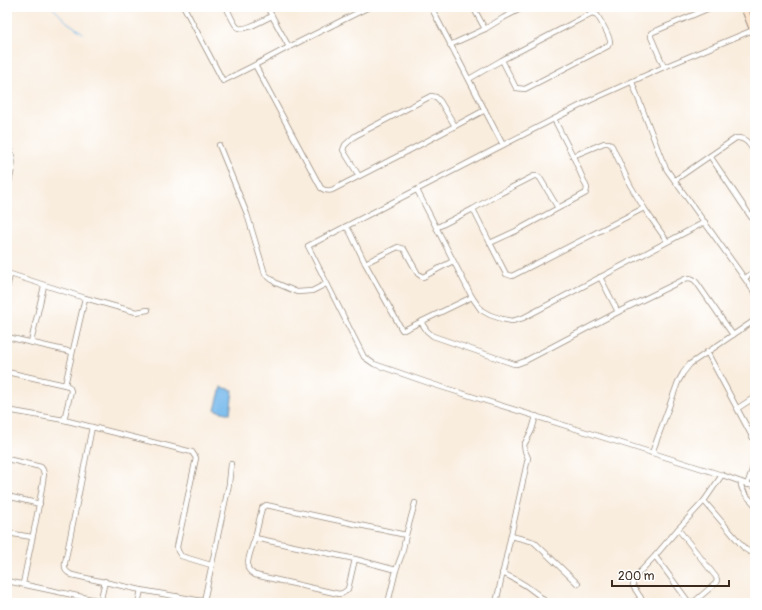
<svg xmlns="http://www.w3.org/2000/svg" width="762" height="610" font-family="Pangolin,sans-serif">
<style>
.water{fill:#76b9ec;stroke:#587285}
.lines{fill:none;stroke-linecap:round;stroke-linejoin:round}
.stream{stroke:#76b9ec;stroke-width:1}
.street-casing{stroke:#9a8c7e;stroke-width:6}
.secondary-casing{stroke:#9a8c7e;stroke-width:8}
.street{stroke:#fff;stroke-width:4.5}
.secondary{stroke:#fce5cf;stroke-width:6}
</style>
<rect width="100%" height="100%" fill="#fff"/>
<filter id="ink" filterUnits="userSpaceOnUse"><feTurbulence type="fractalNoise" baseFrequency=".025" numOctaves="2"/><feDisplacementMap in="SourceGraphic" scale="8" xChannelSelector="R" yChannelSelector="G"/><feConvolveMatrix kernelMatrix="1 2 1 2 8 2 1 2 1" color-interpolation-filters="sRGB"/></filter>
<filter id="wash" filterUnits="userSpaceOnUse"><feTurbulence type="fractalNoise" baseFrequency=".012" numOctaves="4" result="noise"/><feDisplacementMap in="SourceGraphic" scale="16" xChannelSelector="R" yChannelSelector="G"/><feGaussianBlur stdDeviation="0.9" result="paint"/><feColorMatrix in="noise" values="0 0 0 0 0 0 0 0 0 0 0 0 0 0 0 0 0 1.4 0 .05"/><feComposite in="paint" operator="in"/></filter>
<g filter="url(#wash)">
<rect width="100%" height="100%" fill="#f9edde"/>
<path class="water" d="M221,387L233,390L230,414L215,410Z"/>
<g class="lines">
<path class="stream" d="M52,7L67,22L83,33"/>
</g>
</g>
<g filter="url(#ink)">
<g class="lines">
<defs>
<g id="street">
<path d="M184,7L223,81L255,65L289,47L369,7"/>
<path d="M226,7C229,12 233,23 237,27C243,33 265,19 272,16"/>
<path d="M267,7L289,47"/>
<path d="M431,7L503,145"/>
<path d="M473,7L485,29"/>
<path d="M753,30L664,67L591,100L503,145L308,246L364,357L374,364L432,384L621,443L722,475L755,487"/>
<path d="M450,45L485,29L503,18L524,7"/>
<path d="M255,65L321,188C325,191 328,191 332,190L412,149L485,110"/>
<path d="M664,67L651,37V33L712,7"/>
<path d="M469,79L502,60L592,13L597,15C600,20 611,37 610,43C609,44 608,45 608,46L525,89L516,88L502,60"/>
<path d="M632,82L662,160L667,170L755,293"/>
<path d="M554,119L573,156L587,188L586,193L516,231L490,243L506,274L512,276L644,208"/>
<path d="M219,145L247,214L265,274L276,283L297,292L312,291L326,284"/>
<path d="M7,146C18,158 10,176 7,190"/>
<path d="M573,156L604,143H609L612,146L630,185L644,208L667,241"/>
<path d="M710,156L751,217L755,220"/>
<path d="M359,176L343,150L345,145L355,136L431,96L436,97L440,101L455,126"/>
<path d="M675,180L736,138C746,137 750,145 755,153"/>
<path d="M417,190L472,297L481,310L490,315L502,319L512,321L523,318L705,222"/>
<path d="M473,209L490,243"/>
<path d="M345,227L348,229L351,234L365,263L402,330H404L472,297"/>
<path d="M436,228L473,209L497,195L534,176H537L540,178L558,208"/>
<path d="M365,263L398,247L404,249L418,274L421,276L423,277L453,261"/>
<path d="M7,273L85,298L117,307L136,312L148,310"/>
<path d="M600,277L618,312"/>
<path d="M745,278L755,271"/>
<path d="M7,288L10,275"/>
<path d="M421,322L427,331L433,336L514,364H517L525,361L618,312L687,278C692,278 694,279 697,283L733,335"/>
<path d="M7,337L72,352"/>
<path d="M31,342L44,286"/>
<path d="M707,352L755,442"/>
<path d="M7,372L65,385L85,298"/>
<path d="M738,408L755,397"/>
<path d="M7,410L64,420L71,391C70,387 69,386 65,385"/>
<path d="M64,420L192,452L196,458L177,547L178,551L181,556L211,565"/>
<path d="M92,427L65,563C64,570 66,572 72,575L141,590L213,603"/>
<path d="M652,453L678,382L683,373L690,364L755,320"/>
<path d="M7,459L41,467L43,470L44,474C39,511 30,547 23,584"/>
<path d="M741,482C740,491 750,499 755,505"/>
<path d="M747,485L755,461"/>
<path d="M7,496L40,504"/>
<path d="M704,501L745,549L750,552L755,550"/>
<path d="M7,533L32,537"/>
<path d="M511,536L531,541L534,542L578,584"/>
<path d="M255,538L262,508L266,505L406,535"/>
<path d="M655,556L688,601L691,602L695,601L716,583L717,580L716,577L678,529"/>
<path d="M355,559L348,589L343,593L339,594L255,575C252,573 249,571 248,568C246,561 253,545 255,538L355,559L396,570L388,603"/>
<path d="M396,570L402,554L406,535L415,503"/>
<path d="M502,573C519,580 534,590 547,603"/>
<path d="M7,581L101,601"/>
<path d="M204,601L229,484L231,464"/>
<path d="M100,603L105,581"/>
<path d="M138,603L141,590"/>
<path d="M175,603L176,596"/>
<path d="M496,603L528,458L525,451L524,445L532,430L536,416"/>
<path d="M634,603L641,598L633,586V579L655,556L678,529L704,501L722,475"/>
</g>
<path id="secondary" d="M744,7L755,35"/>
</defs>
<use href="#street" class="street-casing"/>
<use href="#secondary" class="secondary-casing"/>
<use href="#street" class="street"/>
<use href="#secondary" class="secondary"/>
</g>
</g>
<rect width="762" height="610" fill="none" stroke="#fff" stroke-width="24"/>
<path d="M612 580v6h117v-6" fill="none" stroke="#3b2a1e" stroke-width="2"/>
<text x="618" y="580" font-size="12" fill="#3b2a1e" stroke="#ffffff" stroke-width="3" paint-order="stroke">200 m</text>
</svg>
